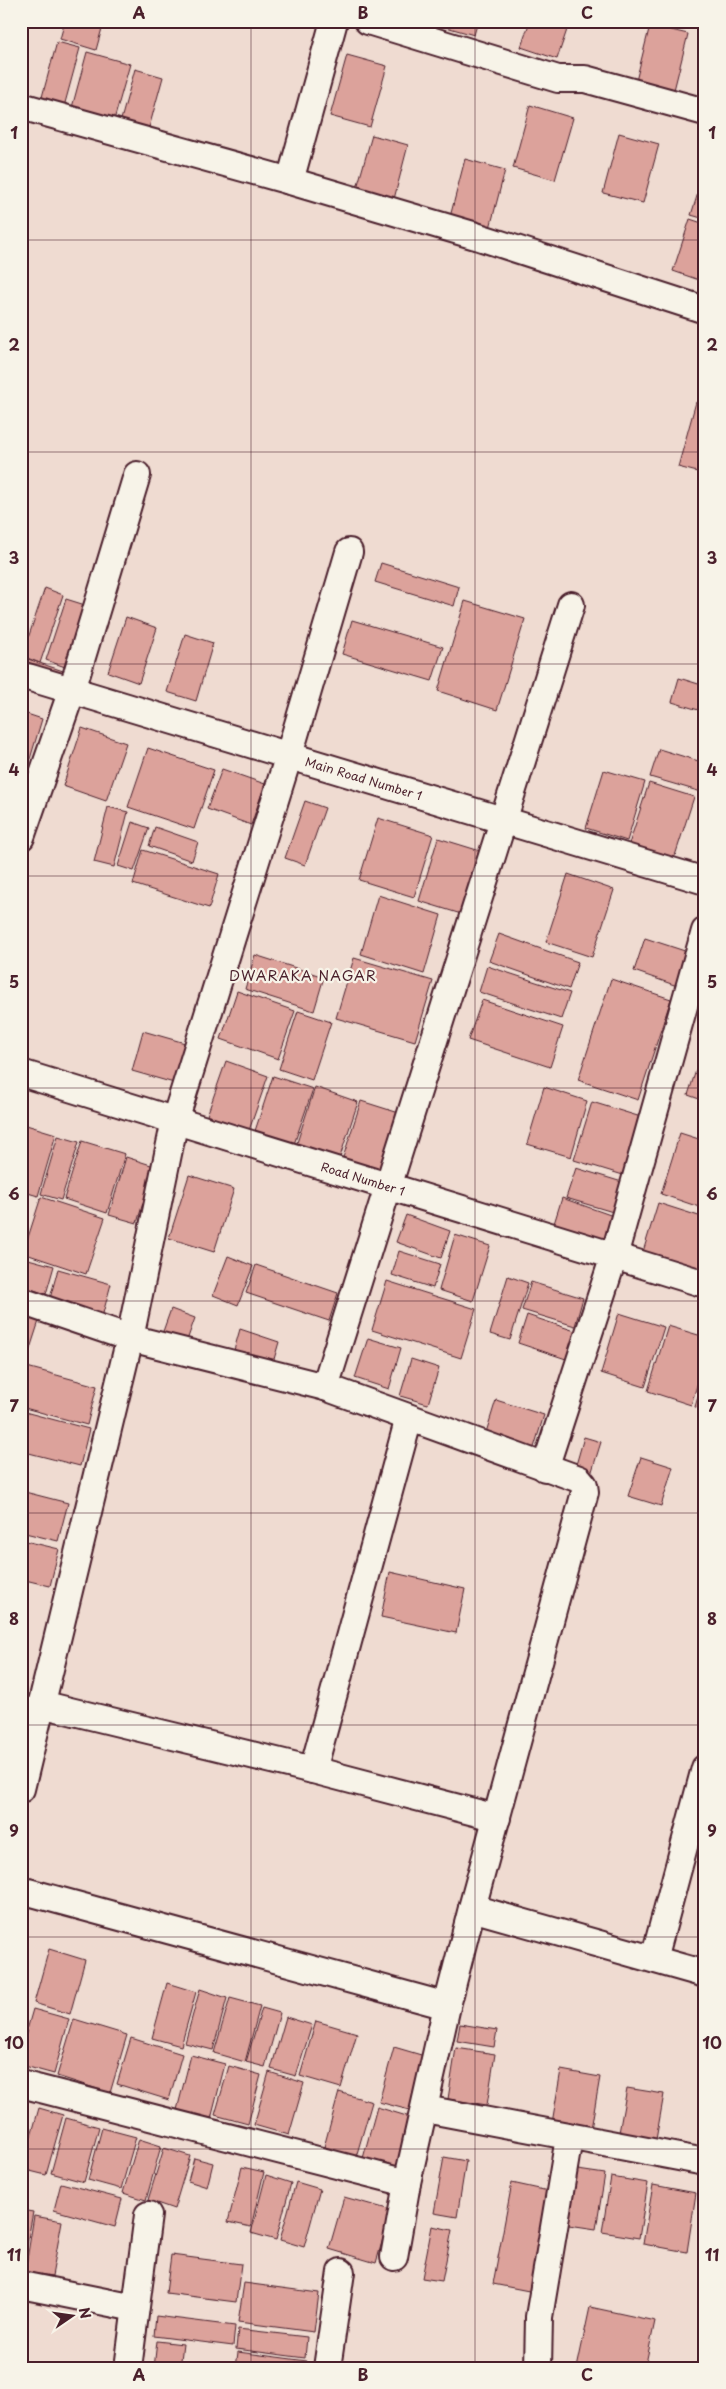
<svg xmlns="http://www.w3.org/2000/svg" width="726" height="2389" font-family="'Playpen Sans',sans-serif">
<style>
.building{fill:#dca29b;stroke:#4a1f2b}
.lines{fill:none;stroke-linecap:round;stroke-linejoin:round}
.street-casing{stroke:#4a1f2b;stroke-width:30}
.street{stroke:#f7f3e8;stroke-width:26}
.grid{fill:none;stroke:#4a1f2b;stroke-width:1;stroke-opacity:0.55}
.labels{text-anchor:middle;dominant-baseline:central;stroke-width:4.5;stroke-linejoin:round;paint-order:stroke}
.street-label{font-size:12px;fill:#4a1f2b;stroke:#f7f3e8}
.neighbourhood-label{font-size:14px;letter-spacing:1px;fill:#4a1f2b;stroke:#f7f3e8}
.neatline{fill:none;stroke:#4a1f2b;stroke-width:2}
.grid-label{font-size:16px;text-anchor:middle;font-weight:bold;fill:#4a1f2b}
</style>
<rect width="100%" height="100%" fill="#efdbd1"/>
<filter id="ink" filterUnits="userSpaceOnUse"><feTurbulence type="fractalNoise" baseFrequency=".02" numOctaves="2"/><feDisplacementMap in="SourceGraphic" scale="10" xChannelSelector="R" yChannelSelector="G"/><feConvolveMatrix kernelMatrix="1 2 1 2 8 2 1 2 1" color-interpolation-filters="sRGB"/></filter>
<g filter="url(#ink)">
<g class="building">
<path d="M65,21H104L96,50L60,39Z"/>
<path d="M399,21H435L432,31Z"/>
<path d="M440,21H478L474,35L439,25Z"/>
<path d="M530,21H570L557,59L521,47Z"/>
<path d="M650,25L688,34L674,90L636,81Z"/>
<path d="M57,42L80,48L62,114L39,108Z"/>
<path d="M87,52L130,64L112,127L70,115Z"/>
<path d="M347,55L387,66L370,127L330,116Z"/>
<path d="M135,69L163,77L147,135L119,127Z"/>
<path d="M530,105L573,118L555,180L513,168Z"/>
<path d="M619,133L659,144L643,203L603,193Z"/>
<path d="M372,135L408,145L394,199L357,188Z"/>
<path d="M465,159L505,170L489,232L449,221Z"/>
<path d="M705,171V219L691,215Z"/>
<path d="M690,219L705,224V282L673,271Z"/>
<path d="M696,402L705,404V474L678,467Z"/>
<path d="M381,563L459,587L454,606L375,582Z"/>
<path d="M45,588L63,595L40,663L22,656Z"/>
<path d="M66,599L85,605L65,667L46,660Z"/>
<path d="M465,601L525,619L497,710L438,691Z"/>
<path d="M126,617L157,628L139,683L108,672Z"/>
<path d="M352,620L443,647L432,681L342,654Z"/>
<path d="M185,634L213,643L196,701L167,692Z"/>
<path d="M25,658L66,672L62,686L21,668Z"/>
<path d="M679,678L705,686V712L672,702Z"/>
<path d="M21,712L42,719L24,779L21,778Z"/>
<path d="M82,728L126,743L106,801L63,786Z"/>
<path d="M148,748L214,770L194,829L128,807Z"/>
<path d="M659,749L705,763V793L650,777Z"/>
<path d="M222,769L265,784L251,825L207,809Z"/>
<path d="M604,770L645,782L627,841L586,828Z"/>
<path d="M649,783L694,797L673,862L628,847Z"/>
<path d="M305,801L325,808L305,865L285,858Z"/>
<path d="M108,807L128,812L114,867L94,862Z"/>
<path d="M378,818L433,835L414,897L359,880Z"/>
<path d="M132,822L149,828L134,871L118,866Z"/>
<path d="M155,827L198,842L192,861L149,846Z"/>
<path d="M438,838L490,854L471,917L419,901Z"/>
<path d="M143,850L219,874L209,908L133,884Z"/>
<path d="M568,874L614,890L592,957L546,942Z"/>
<path d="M378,895L441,915L424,974L361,954Z"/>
<path d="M499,934L578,962L569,989L489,961Z"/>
<path d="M645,938L694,954L683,988L634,971Z"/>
<path d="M255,955L324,977L314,1011L245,989Z"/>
<path d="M354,958L433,981L415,1041L336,1018Z"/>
<path d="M487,966L570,993L561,1019L479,992Z"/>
<path d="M611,979L671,999L638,1100L578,1080Z"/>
<path d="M237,991L295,1011L278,1059L221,1039Z"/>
<path d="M482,1000L563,1027L550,1067L468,1040Z"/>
<path d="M298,1011L331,1022L312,1080L279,1069Z"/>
<path d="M143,1031L185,1043L174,1083L132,1071Z"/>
<path d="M226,1061L268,1076L246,1139L204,1124Z"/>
<path d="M698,1064L705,1066V1101L688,1095Z"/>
<path d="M273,1076L313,1089L293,1147L254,1134Z"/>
<path d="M315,1087L358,1102L337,1166L294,1152Z"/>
<path d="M544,1087L587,1101L571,1157L527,1144Z"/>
<path d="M361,1101L399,1113L379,1176L341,1164Z"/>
<path d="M592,1102L641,1117L623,1175L574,1160Z"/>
<path d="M23,1124L56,1134L38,1196L21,1191V1132Z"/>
<path d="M680,1133L705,1141V1209L661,1194Z"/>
<path d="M58,1136L79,1142L61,1200L41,1194Z"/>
<path d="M82,1141L125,1154L107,1213L64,1199Z"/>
<path d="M126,1157L154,1166L137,1223L109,1215Z"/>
<path d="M576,1168L622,1182L613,1212L566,1198Z"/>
<path d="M189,1175L234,1189L214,1252L169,1238Z"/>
<path d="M41,1197L105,1218L86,1274L23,1253Z"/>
<path d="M562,1198L616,1217L605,1248L552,1230Z"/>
<path d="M658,1203L705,1218V1276L642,1255Z"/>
<path d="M406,1215L450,1231L441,1258L396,1242Z"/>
<path d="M455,1235L490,1246L473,1301L439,1290Z"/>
<path d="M399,1251L440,1264L433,1288L392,1275Z"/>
<path d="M228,1256L253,1266L238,1305L213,1295Z"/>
<path d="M21,1257L54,1266L46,1294L21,1286Z"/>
<path d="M256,1265L338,1293L329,1321L246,1293Z"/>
<path d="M58,1269L111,1284L102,1317L49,1302Z"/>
<path d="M508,1276L528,1283L510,1340L490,1334Z"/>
<path d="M387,1281L476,1309L461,1358L372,1330Z"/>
<path d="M531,1282L583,1298L575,1326L522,1310Z"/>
<path d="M171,1309L195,1318L185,1346L161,1337Z"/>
<path d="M619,1313L664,1327L645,1387L601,1373Z"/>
<path d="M21,1315L39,1321L26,1361L21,1359Z"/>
<path d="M527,1315L575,1331L566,1359L518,1343Z"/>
<path d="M668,1326L705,1337V1359L691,1405L648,1391Z"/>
<path d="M240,1329L279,1342L270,1373L231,1361Z"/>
<path d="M368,1338L401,1348L389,1389L355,1378Z"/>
<path d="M411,1359L439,1368L428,1404L400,1396Z"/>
<path d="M27,1367L97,1386L87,1425L21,1407V1391Z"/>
<path d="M705,1373V1410L695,1407Z"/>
<path d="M496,1400L544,1415L532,1454L484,1439Z"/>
<path d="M21,1411L89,1429L80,1466L21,1451Z"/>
<path d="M584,1437L601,1442L588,1484L572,1479Z"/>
<path d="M641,1457L673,1467L661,1506L628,1496Z"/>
<path d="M21,1491L68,1503L58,1541L21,1532Z"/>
<path d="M21,1540L59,1549L50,1586L21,1579Z"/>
<path d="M390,1572L465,1589L456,1633L381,1617Z"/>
<path d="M49,1949L85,1960L70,2014L34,2003Z"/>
<path d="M167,1983L196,1992L181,2046L152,2038Z"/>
<path d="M200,1989L227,1998L213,2050L185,2043Z"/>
<path d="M230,1998L260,2006L245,2062L214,2053Z"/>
<path d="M262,2008L280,2013L265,2067L246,2062Z"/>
<path d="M33,2009L69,2019L54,2074L21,2065V2051Z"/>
<path d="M286,2017L312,2025L296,2076L271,2069Z"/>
<path d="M74,2019L127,2035L110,2093L57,2076Z"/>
<path d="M316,2021L357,2033L341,2088L300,2076Z"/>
<path d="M460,2024L497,2030L494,2047L457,2041Z"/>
<path d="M131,2038L182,2054L169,2100L117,2084Z"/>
<path d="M394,2047L428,2057L413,2111L379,2102Z"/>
<path d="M456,2048L495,2054L487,2105L448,2099Z"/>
<path d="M705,2049V2089L698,2087Z"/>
<path d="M191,2055L225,2064L211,2119L177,2110Z"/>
<path d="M229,2066L261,2075L248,2124L215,2115Z"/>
<path d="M561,2070L600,2077L591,2129L552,2123Z"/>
<path d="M269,2072L304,2083L289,2135L254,2125Z"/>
<path d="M627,2088L664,2094L654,2151L617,2144Z"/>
<path d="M339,2092L372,2102L356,2157L324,2147Z"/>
<path d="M377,2107L410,2117L395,2172L362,2162Z"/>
<path d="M39,2108L63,2115L46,2175L22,2169Z"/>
<path d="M66,2118L99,2127L84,2182L51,2173Z"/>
<path d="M102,2128L136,2137L121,2189L88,2180Z"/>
<path d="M139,2139L161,2146L146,2200L123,2193Z"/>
<path d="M164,2148L190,2156L174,2209L148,2200Z"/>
<path d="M444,2157L466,2161L457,2217L434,2213Z"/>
<path d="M194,2158L213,2163L207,2187L188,2181Z"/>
<path d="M242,2167L264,2172L251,2227L228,2222Z"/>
<path d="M571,2169L605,2174L596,2229L562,2224Z"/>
<path d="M266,2175L291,2183L276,2240L251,2233Z"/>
<path d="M611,2177L648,2183L639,2238L602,2232Z"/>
<path d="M296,2182L320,2189L304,2247L280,2240Z"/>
<path d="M61,2183L122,2199L115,2227L54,2210Z"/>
<path d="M512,2183L553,2192L534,2292L493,2284Z"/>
<path d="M653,2185L696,2193L687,2252L643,2244Z"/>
<path d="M344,2197L391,2210L376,2263L329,2249Z"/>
<path d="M21,2210L33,2212L22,2271H21Z"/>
<path d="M34,2216L62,2221L52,2276L25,2272Z"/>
<path d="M432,2226L452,2230L442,2281L422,2278Z"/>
<path d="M171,2255L241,2264L236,2302L166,2293Z"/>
<path d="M244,2283L319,2293L314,2332L238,2322Z"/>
<path d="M590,2307L655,2321L645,2368H577Z"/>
<path d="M156,2316L235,2326L233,2346L154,2336Z"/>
<path d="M238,2329L307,2337L305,2358L236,2349Z"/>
<path d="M157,2341L183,2344L180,2368H154Z"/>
<path d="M238,2352L307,2361L306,2368H236Z"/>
</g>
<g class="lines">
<defs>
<g id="street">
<path d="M368,21L558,79H585L705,112"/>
<path d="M21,106L290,181L476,236L705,310"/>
<path d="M290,181L334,21"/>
<path id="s1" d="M21,675L705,881"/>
<path d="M21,837L72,690L137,475"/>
<path id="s2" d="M21,1073L705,1284"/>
<path d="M21,1301L130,1338L325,1387L579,1479L584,1485L585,1492L472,1908L447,2006L407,2183L21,2084"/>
<path d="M325,1387L571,605"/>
<path d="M545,1468L614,1256L705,931"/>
<path d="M41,1704L313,1770L497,1818"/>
<path d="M313,1770L409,1418"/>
<path d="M21,1789L130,1338L175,1120L289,755L349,552"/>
<path d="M21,1890L447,2006"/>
<path d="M472,1908L705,1974"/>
<path d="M654,1959L705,1768"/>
<path d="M425,2109L705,2162"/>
<path d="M394,2257L407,2183"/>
<path d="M21,2285L135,2308"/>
<path d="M128,2368L148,2215"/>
<path d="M327,2368L341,2272"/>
<path d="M538,2368L539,2317L569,2138"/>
</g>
</defs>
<use href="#street" class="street-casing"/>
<use href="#street" class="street"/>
</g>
</g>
<path class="grid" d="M251,21V2368M475,21V2368M21,240H705M21,452H705M21,664H705M21,876H705M21,1088H705M21,1301H705M21,1513H705M21,1725H705M21,1937H705M21,2149H705"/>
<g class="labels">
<g class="street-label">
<text stroke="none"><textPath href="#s1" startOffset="358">Main Road Number 1</textPath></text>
<text stroke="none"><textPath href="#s2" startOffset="358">Road Number 1</textPath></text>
</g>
<g class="neighbourhood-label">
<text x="303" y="975">DWARAKA NAGAR</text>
</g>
</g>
<rect width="726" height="2389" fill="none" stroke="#f7f3e8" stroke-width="55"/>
<g transform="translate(72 2316) rotate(77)" stroke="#f7f3e8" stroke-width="4" paint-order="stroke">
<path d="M0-4L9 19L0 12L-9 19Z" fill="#4a1f2b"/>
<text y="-8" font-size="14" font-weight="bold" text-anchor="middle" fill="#4a1f2b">N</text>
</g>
<rect x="28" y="28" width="670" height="2334" class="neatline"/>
<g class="grid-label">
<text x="139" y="19">A</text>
<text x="363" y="19">B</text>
<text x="587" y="19">C</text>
<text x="14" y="139">1</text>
<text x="712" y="139">1</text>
<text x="14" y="351">2</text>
<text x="712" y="351">2</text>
<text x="14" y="564">3</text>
<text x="712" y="564">3</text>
<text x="14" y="776">4</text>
<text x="712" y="776">4</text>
<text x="14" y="988">5</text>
<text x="712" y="988">5</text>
<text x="14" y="1200">6</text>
<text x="712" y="1200">6</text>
<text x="14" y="1412">7</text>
<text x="712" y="1412">7</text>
<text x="14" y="1625">8</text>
<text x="712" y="1625">8</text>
<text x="14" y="1837">9</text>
<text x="712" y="1837">9</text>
<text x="14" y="2049">10</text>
<text x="712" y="2049">10</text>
<text x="14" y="2261">11</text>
<text x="712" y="2261">11</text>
<text x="139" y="2381">A</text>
<text x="363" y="2381">B</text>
<text x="587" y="2381">C</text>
</g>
</svg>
